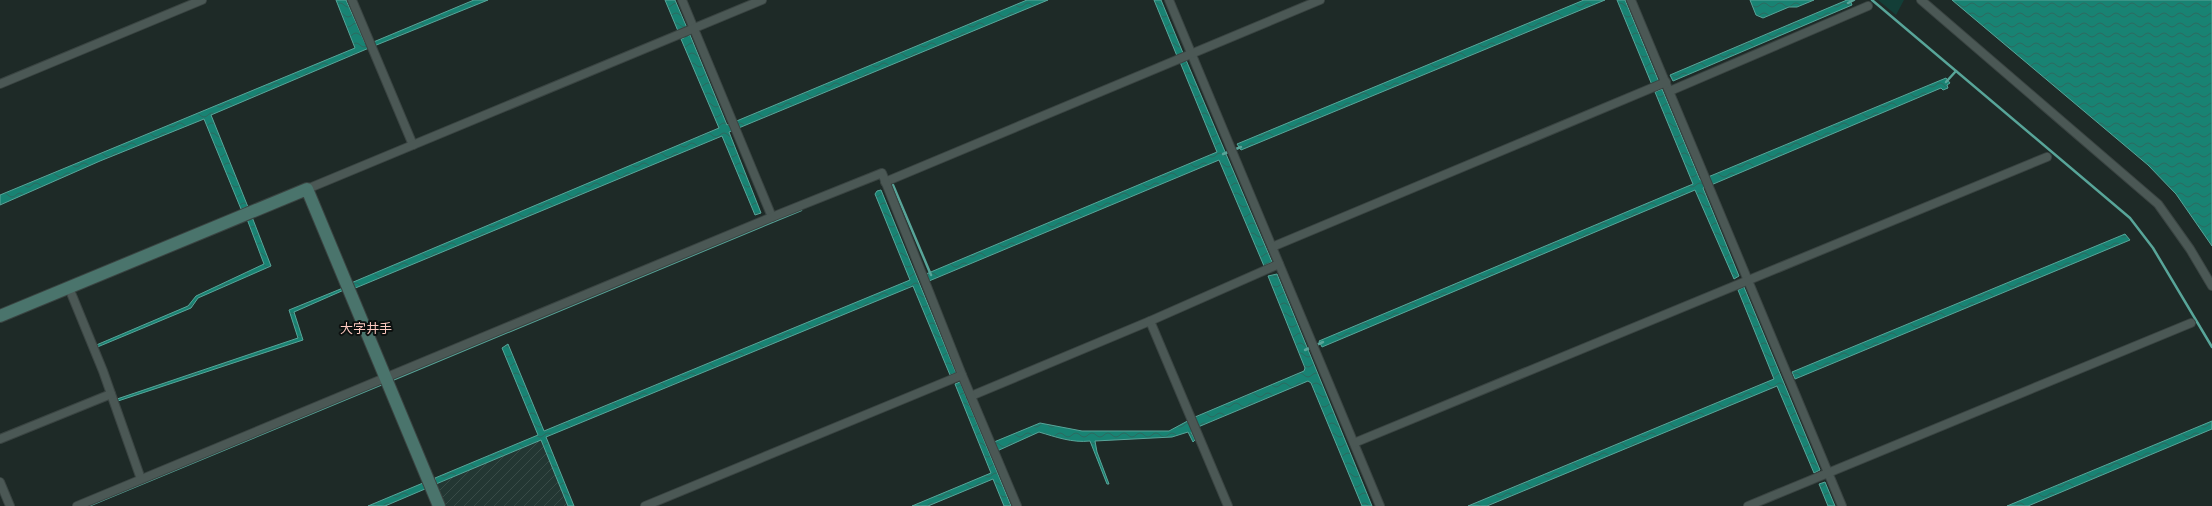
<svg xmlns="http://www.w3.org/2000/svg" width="2212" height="506" font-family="Lato,'Noto Sans JP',sans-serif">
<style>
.industrial{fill:url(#industrial-furrows)}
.grass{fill:#133e37}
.water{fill:url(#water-waves);stroke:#58a599}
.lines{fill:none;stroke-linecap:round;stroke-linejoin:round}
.stream{stroke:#58a599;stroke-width:2.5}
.street-casing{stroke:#3a4442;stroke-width:10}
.secondary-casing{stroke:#3a4442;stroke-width:14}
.street{stroke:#4b5855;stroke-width:8}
.secondary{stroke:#4a746c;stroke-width:12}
.labels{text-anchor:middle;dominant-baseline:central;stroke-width:4;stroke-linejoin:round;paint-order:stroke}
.quarter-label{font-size:13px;fill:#fcc8bf;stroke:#0c1110}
</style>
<defs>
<pattern id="industrial-furrows" width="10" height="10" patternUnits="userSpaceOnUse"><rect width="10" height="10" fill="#233733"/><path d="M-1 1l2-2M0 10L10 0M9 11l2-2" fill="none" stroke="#384b47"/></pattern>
<pattern id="water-waves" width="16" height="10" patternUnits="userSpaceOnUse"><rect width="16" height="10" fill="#188373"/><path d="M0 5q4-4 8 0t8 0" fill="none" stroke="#2d6960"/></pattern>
</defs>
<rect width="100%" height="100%" fill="#1e2a27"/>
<path class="industrial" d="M541,440L568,506H445L436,484Z"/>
<path class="grass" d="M1878,0H1904L1896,15Z"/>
<g class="water">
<path d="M336,0H346L365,43H371L474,0H488L369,48L211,115L248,207L241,209L204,119L100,161L0,205V195L355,48Z"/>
<path d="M665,0H675L687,28L685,29L688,36L690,35L727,125L1027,0H1048L729,132L761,213L755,215L722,136L353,289L351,283L719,128L681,39L684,38L681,31H678Z"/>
<path d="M1154,0H1161L1183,53L1177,56Z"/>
<path d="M1584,0H1605L1241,150L1237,144Z"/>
<path d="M1617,0H1625L1659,82L1652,85Z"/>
<path d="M1750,0H1814L1797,7H1789L1763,18L1756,15Z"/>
<path d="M1847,0H1850L1852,5L1673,81L1670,75Z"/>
<path d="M1952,0H2212V246L2176,194L2148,165Z"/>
<path d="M1186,60L1272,262L1264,266L1219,160L929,281L926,274L1217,152L1180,62Z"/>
<path d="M1946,78L1950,83L1947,85L1948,88L1943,90L1941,88L1711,185L1708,177Z"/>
<path d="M1662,89L1700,180L1703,179L1706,186L1703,188L1739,276L1734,279L1695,190L1322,347L1319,341L1693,184L1655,92Z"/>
<path d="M881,190L956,373L950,375L913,286L546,437L574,506H568L541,440L436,484L435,478L538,435L502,348L508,344L544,431L910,280L875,194L877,191Z"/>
<path d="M252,217L271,266L198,298L191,308L95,348L94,346L188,306L196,296L264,264L247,219Z"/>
<path d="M2125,234L2130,240L1795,379L1792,372Z"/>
<path d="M1277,274L1372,506H1362L1311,383L1308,381L1198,427L1191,432L1195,440L1193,442L1188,432L1172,437L1095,441L1097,452L1109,484H1107L1090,441C1072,443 1056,437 1039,432L997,451L994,442L1040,423L1082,431H1169L1195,417L1304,371L1305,368L1268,276Z"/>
<path d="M1744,287L1820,470L1814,473L1777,386L1487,506H1468L1774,379L1738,290Z"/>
<path d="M343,288L344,290L294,312L303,340L118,401L117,399L298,338L289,310Z"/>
<path d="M960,382L1011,506H1004L993,479L928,506H912L991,473L955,384Z"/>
<path d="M2212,421V429L2028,506H2007Z"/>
<path d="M1825,482L1835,506H1828L1819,484Z"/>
<path d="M423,483L425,489L385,506H368Z"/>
</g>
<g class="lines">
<g class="stream">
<path d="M1872,0L2130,218L2153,248L2212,347"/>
<path d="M1848,3L1854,0"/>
<path d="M1946,82L1956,71"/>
<path d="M1223,154L1241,147"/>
<path d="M893,185L931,275"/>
<path d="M1305,350L1323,342"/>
<path d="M392,380L801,210"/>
<path d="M88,506L382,384"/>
</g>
<defs>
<g id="street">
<path d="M352,0L413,145"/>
<path d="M682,0L772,217"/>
<path d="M1169,0L1380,506"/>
<path d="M1631,0L1842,506"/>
<path d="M1921,0L2158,204L2190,249L2212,286"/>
<path d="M0,84L202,0"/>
<path d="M1670,91L1868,6"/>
<path d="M885,182L1320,0"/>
<path d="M307,189L762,0"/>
<path d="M1272,247L1666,82"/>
<path d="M69,288L103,371L141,479"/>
<path d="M1150,321L1228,506"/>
<path d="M971,396L1150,321L1279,264"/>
<path d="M0,439L111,394"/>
<path d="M1354,443L2047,157"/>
<path d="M0,482L10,506"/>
<path d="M77,506L772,217L882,173L962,375L1017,506"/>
<path d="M645,506L962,375"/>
<path d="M1748,506L2191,323"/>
</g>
<path id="secondary" d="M0,316L307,189L439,506"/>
</defs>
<use href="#street" class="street-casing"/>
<use href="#secondary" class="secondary-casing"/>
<use href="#street" class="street"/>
<use href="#secondary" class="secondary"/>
</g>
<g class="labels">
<g class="quarter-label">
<text x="366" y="328">大字井手</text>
</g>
</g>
</svg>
